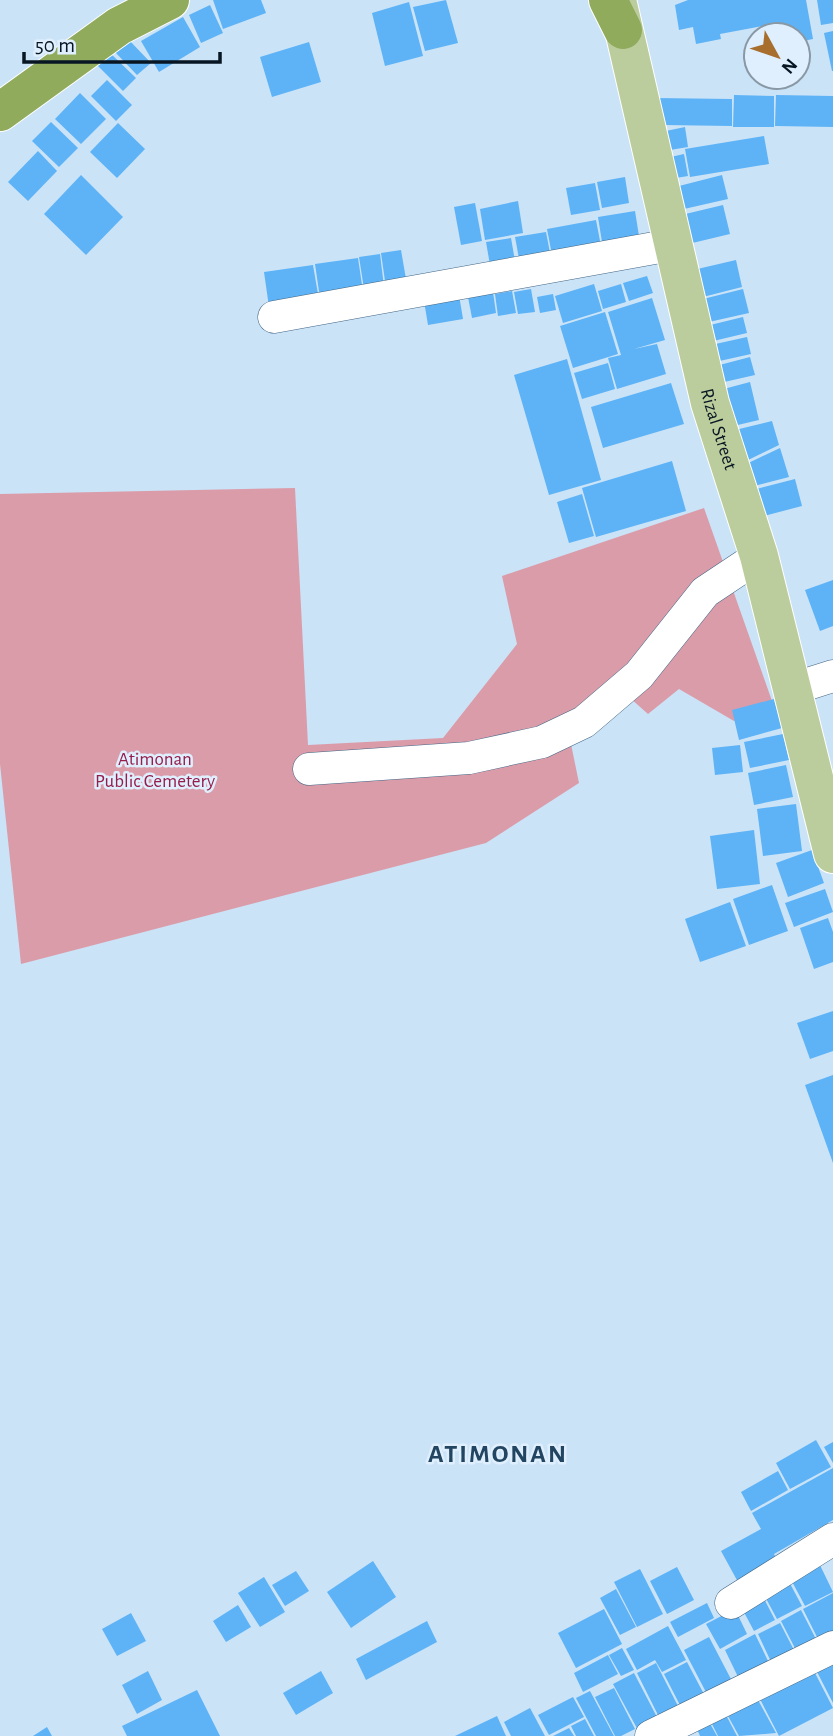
<svg xmlns="http://www.w3.org/2000/svg" width="833" height="1736" font-family="'Alegreya Sans',sans-serif">
<style>
.green{fill:#db9caa}
.building{fill:#5db3f6}
.lines{fill:none;stroke-linecap:round;stroke-linejoin:round}
.minor-casing{stroke:#416583;stroke-width:33}
.major-casing{stroke:#fff;stroke-width:40}
.highway-casing{stroke:#fff;stroke-width:40}
.minor{stroke:#fff;stroke-width:32}
.major{stroke:#bccd9d;stroke-width:38}
.highway{stroke:#90ab5c;stroke-width:38}
.labels{text-anchor:middle;dominant-baseline:central;stroke-width:5;stroke-linejoin:round;paint-order:stroke}
.street-label{font-size:19px;fill:#071622;stroke:#dfeffd}
.park-label{font-size:19px;fill:#961d4a;stroke:#dfeffd}
.district-label{font-size:26px;font-weight:bold;letter-spacing:2px;fill:#224562;stroke:#dfeffd}
</style>
<rect width="100%" height="100%" fill="#cbe3f7"/>
<path class="green" d="M295,488L308,745L443,738L517,644L502,576L704,508L772,701L734,721L679,689L648,714L630,698L571,744L579,783L486,843L21,964L0,764V494Z"/>
<g class="building">
<path d="M213,0H261L266,13L223,29Z"/>
<path d="M446,0L458,43L425,51L413,7Z"/>
<path d="M688,0H806L813,39L798,42V35H781L779,23L720,34L721,39L696,44L693,27L679,30L675,5Z"/>
<path d="M817,0H833V23L821,25Z"/>
<path d="M409,2L423,56L385,66L372,13Z"/>
<path d="M210,5L223,33L201,43L189,15Z"/>
<path d="M183,17L200,47L159,72L141,41Z"/>
<path d="M833,31V71H832L824,33Z"/>
<path d="M128,39L151,63L137,75L115,52Z"/>
<path d="M309,42L321,82L272,97L260,57Z"/>
<path d="M108,51L136,78L123,91L96,64Z"/>
<path d="M107,80L132,105L116,121L91,96Z"/>
<path d="M80,93L106,119L81,144L55,119Z"/>
<path d="M734,95L774,96V127H733Z"/>
<path d="M776,95L833,96V127L775,126Z"/>
<path d="M655,98L732,99V126L664,125V116H654Z"/>
<path d="M51,122L78,148L59,167L32,141Z"/>
<path d="M118,123L145,149L117,178L90,152Z"/>
<path d="M685,127L688,147L664,151L661,132Z"/>
<path d="M764,136L769,164L690,177L685,149Z"/>
<path d="M38,151L57,171L28,201L8,182Z"/>
<path d="M684,154L688,176L670,179L666,158Z"/>
<path d="M81,175L123,217L86,255L44,214Z"/>
<path d="M722,175L728,199L684,209L679,186Z"/>
<path d="M625,177L629,203L602,208L597,182Z"/>
<path d="M595,183L600,210L571,215L566,188Z"/>
<path d="M518,201L523,233L485,240L480,209Z"/>
<path d="M475,203L482,241L461,245L454,207Z"/>
<path d="M723,205L730,234L684,245L677,216Z"/>
<path d="M635,211L639,236L602,242L598,217Z"/>
<path d="M596,220L601,246L552,255L547,229Z"/>
<path d="M546,232L551,258L520,264L515,237Z"/>
<path d="M511,238L515,261L490,265L486,242Z"/>
<path d="M401,250L407,285L386,288L381,253Z"/>
<path d="M380,254L384,287L364,289L359,257Z"/>
<path d="M358,258L363,292L320,298L315,264Z"/>
<path d="M736,260L742,287L699,298L693,270Z"/>
<path d="M313,265L319,300L269,307L264,272Z"/>
<path d="M647,276L653,293L629,301L623,283Z"/>
<path d="M594,284L602,311L563,323L555,296Z"/>
<path d="M621,284L626,302L603,309L598,291Z"/>
<path d="M531,289L535,312L518,314L514,292Z"/>
<path d="M743,289L749,313L700,324L695,301Z"/>
<path d="M512,291L516,313L498,316L495,294Z"/>
<path d="M493,292L496,313L472,318L468,297Z"/>
<path d="M553,294L556,310L540,313L537,297Z"/>
<path d="M459,295L463,319L428,325L424,301Z"/>
<path d="M652,298L665,340L634,349L657,344L666,374L617,389L608,358L621,355L608,312Z"/>
<path d="M605,312L618,354L573,368L560,326Z"/>
<path d="M743,317L747,333L705,343L702,327Z"/>
<path d="M747,337L751,354L706,364L702,347Z"/>
<path d="M750,357L755,375L711,385L708,368Z"/>
<path d="M567,359L601,480L549,495L514,375Z"/>
<path d="M608,363L615,389L582,399L574,373Z"/>
<path d="M750,382L759,420L725,428L716,391Z"/>
<path d="M671,383L684,424L603,448L591,407Z"/>
<path d="M772,421L779,445L742,463L735,430Z"/>
<path d="M780,448L789,477L746,488L740,467Z"/>
<path d="M672,461L686,511L596,537L582,488Z"/>
<path d="M795,479L802,506L756,518L749,491Z"/>
<path d="M582,494L594,536L569,543L557,502Z"/>
<path d="M833,580V626L820,631L805,590Z"/>
<path d="M774,699L782,728L739,740L732,710Z"/>
<path d="M783,734L789,760L750,768L744,742Z"/>
<path d="M740,745L743,772L715,775L712,748Z"/>
<path d="M786,765L793,797L754,805L748,773Z"/>
<path d="M796,804L802,851L763,856L757,809Z"/>
<path d="M754,830L760,884L717,889L710,836Z"/>
<path d="M812,850L824,883L788,897L776,863Z"/>
<path d="M772,885L788,931L749,945L733,899Z"/>
<path d="M825,889L833,912L794,927L785,903Z"/>
<path d="M730,902L746,946L700,962L685,919Z"/>
<path d="M828,918L833,932V962L814,969L800,928Z"/>
<path d="M833,1011V1051L810,1059L797,1023Z"/>
<path d="M833,1075V1163L805,1085Z"/>
<path d="M816,1440L831,1467L790,1489L776,1463Z"/>
<path d="M833,1442V1463L824,1447Z"/>
<path d="M833,1468V1520L774,1554L777,1560L738,1582L721,1551L761,1529L752,1513Z"/>
<path d="M778,1471L788,1490L751,1511L741,1492Z"/>
<path d="M817,1559L833,1592L805,1606L788,1574Z"/>
<path d="M373,1561L396,1597L351,1628L327,1592Z"/>
<path d="M677,1567L694,1600L667,1614L650,1581Z"/>
<path d="M640,1569L663,1614L637,1627L614,1582Z"/>
<path d="M296,1571L309,1591L285,1606L272,1585Z"/>
<path d="M264,1577L285,1612L260,1627L238,1593Z"/>
<path d="M787,1578L802,1606L777,1619L762,1591Z"/>
<path d="M616,1589L636,1627L620,1635L600,1598Z"/>
<path d="M759,1589L775,1620L754,1631L738,1601Z"/>
<path d="M833,1593V1638L821,1645L803,1609Z"/>
<path d="M707,1603L714,1618L678,1637L670,1622Z"/>
<path d="M238,1605L251,1627L226,1642L213,1621Z"/>
<path d="M604,1609L622,1644L576,1668L558,1633Z"/>
<path d="M735,1609L747,1634L720,1649L706,1624Z"/>
<path d="M801,1610L819,1645L799,1656L781,1621Z"/>
<path d="M131,1613L146,1641L117,1656L102,1629Z"/>
<path d="M427,1621L437,1642L366,1680L356,1659Z"/>
<path d="M780,1623L796,1654L773,1666L758,1634Z"/>
<path d="M668,1626L686,1660L662,1672L655,1660L637,1670L626,1649Z"/>
<path d="M755,1634L770,1665L740,1681L725,1650Z"/>
<path d="M709,1637L733,1683L708,1696L684,1650Z"/>
<path d="M622,1648L634,1670L621,1676L609,1655Z"/>
<path d="M608,1655L618,1674L583,1692L574,1673Z"/>
<path d="M833,1659V1703L815,1668Z"/>
<path d="M687,1662L706,1698L683,1711L664,1674Z"/>
<path d="M656,1663L680,1710L661,1721L637,1673Z"/>
<path d="M148,1671L162,1700L137,1714L122,1685Z"/>
<path d="M321,1671L333,1693L296,1715L283,1693Z"/>
<path d="M814,1671L833,1708L779,1736L760,1699Z"/>
<path d="M634,1673L659,1721L639,1732L613,1684Z"/>
<path d="M614,1688L635,1729L621,1736H615L595,1697Z"/>
<path d="M197,1690L220,1736H127L122,1726Z"/>
<path d="M590,1691L614,1736H596L576,1698Z"/>
<path d="M573,1697L584,1717L549,1735L538,1715Z"/>
<path d="M758,1700L776,1733L739,1736L728,1716Z"/>
<path d="M530,1708L545,1736H511L504,1722Z"/>
<path d="M726,1715L737,1736H718L711,1722Z"/>
<path d="M497,1716L506,1736H455Z"/>
<path d="M585,1719L594,1736H576L571,1726Z"/>
<path d="M708,1720L717,1736H700L696,1727Z"/>
<path d="M47,1727L52,1736H33Z"/>
<path d="M569,1728L574,1736H553Z"/>
</g>
<g class="lines">
<defs>
<g id="minor">
<path d="M274,317L671,245"/>
<path d="M792,689L833,676"/>
<path d="M309,769L469,758L542,742L584,722L639,675L705,592L759,556"/>
<path d="M731,1603L833,1539"/>
<path d="M651,1736L833,1647"/>
</g>
<g id="major">
<path id="s1" d="M617,0L710,403L759,556L833,854"/>
</g>
<g id="highway">
<path d="M608,0L623,30"/>
<path d="M0,112L119,26L170,0"/>
</g>
</defs>
<use href="#minor" class="minor-casing"/>
<use href="#major" class="major-casing"/>
<use href="#highway" class="highway-casing"/>
<use href="#minor" class="minor"/>
<use href="#major" class="major"/>
<use href="#highway" class="highway"/>
</g>
<g class="labels">
<g class="street-label">
<text stroke="none"><textPath href="#s1" startOffset="441">Rizal Street</textPath></text>
</g>
<g class="park-label">
<text x="155" y="759">Atimonan<tspan x="155" dy="22">Public Cemetery</tspan></text>
</g>
<g class="district-label">
<text x="498" y="1454">ATIMONAN</text>
</g>
</g>
<g transform="translate(777 56) rotate(130)"><circle r="33" fill="#dfeffd" stroke="#8998a5" stroke-width="2"/>
<path d="M0-5L12 26L0 18L-12 26Z" fill="#a86e2e"/>
<text y="-10" font-size="19" font-weight="bold" text-anchor="middle" fill="#071622">N</text>
</g>
<path d="M24 52v10h196v-10" fill="none" stroke="#071622" stroke-width="3.5"/>
<text x="35" y="52" font-size="21" fill="#071622" stroke="#dfeffd" stroke-width="5" paint-order="stroke">50 m</text>
</svg>
